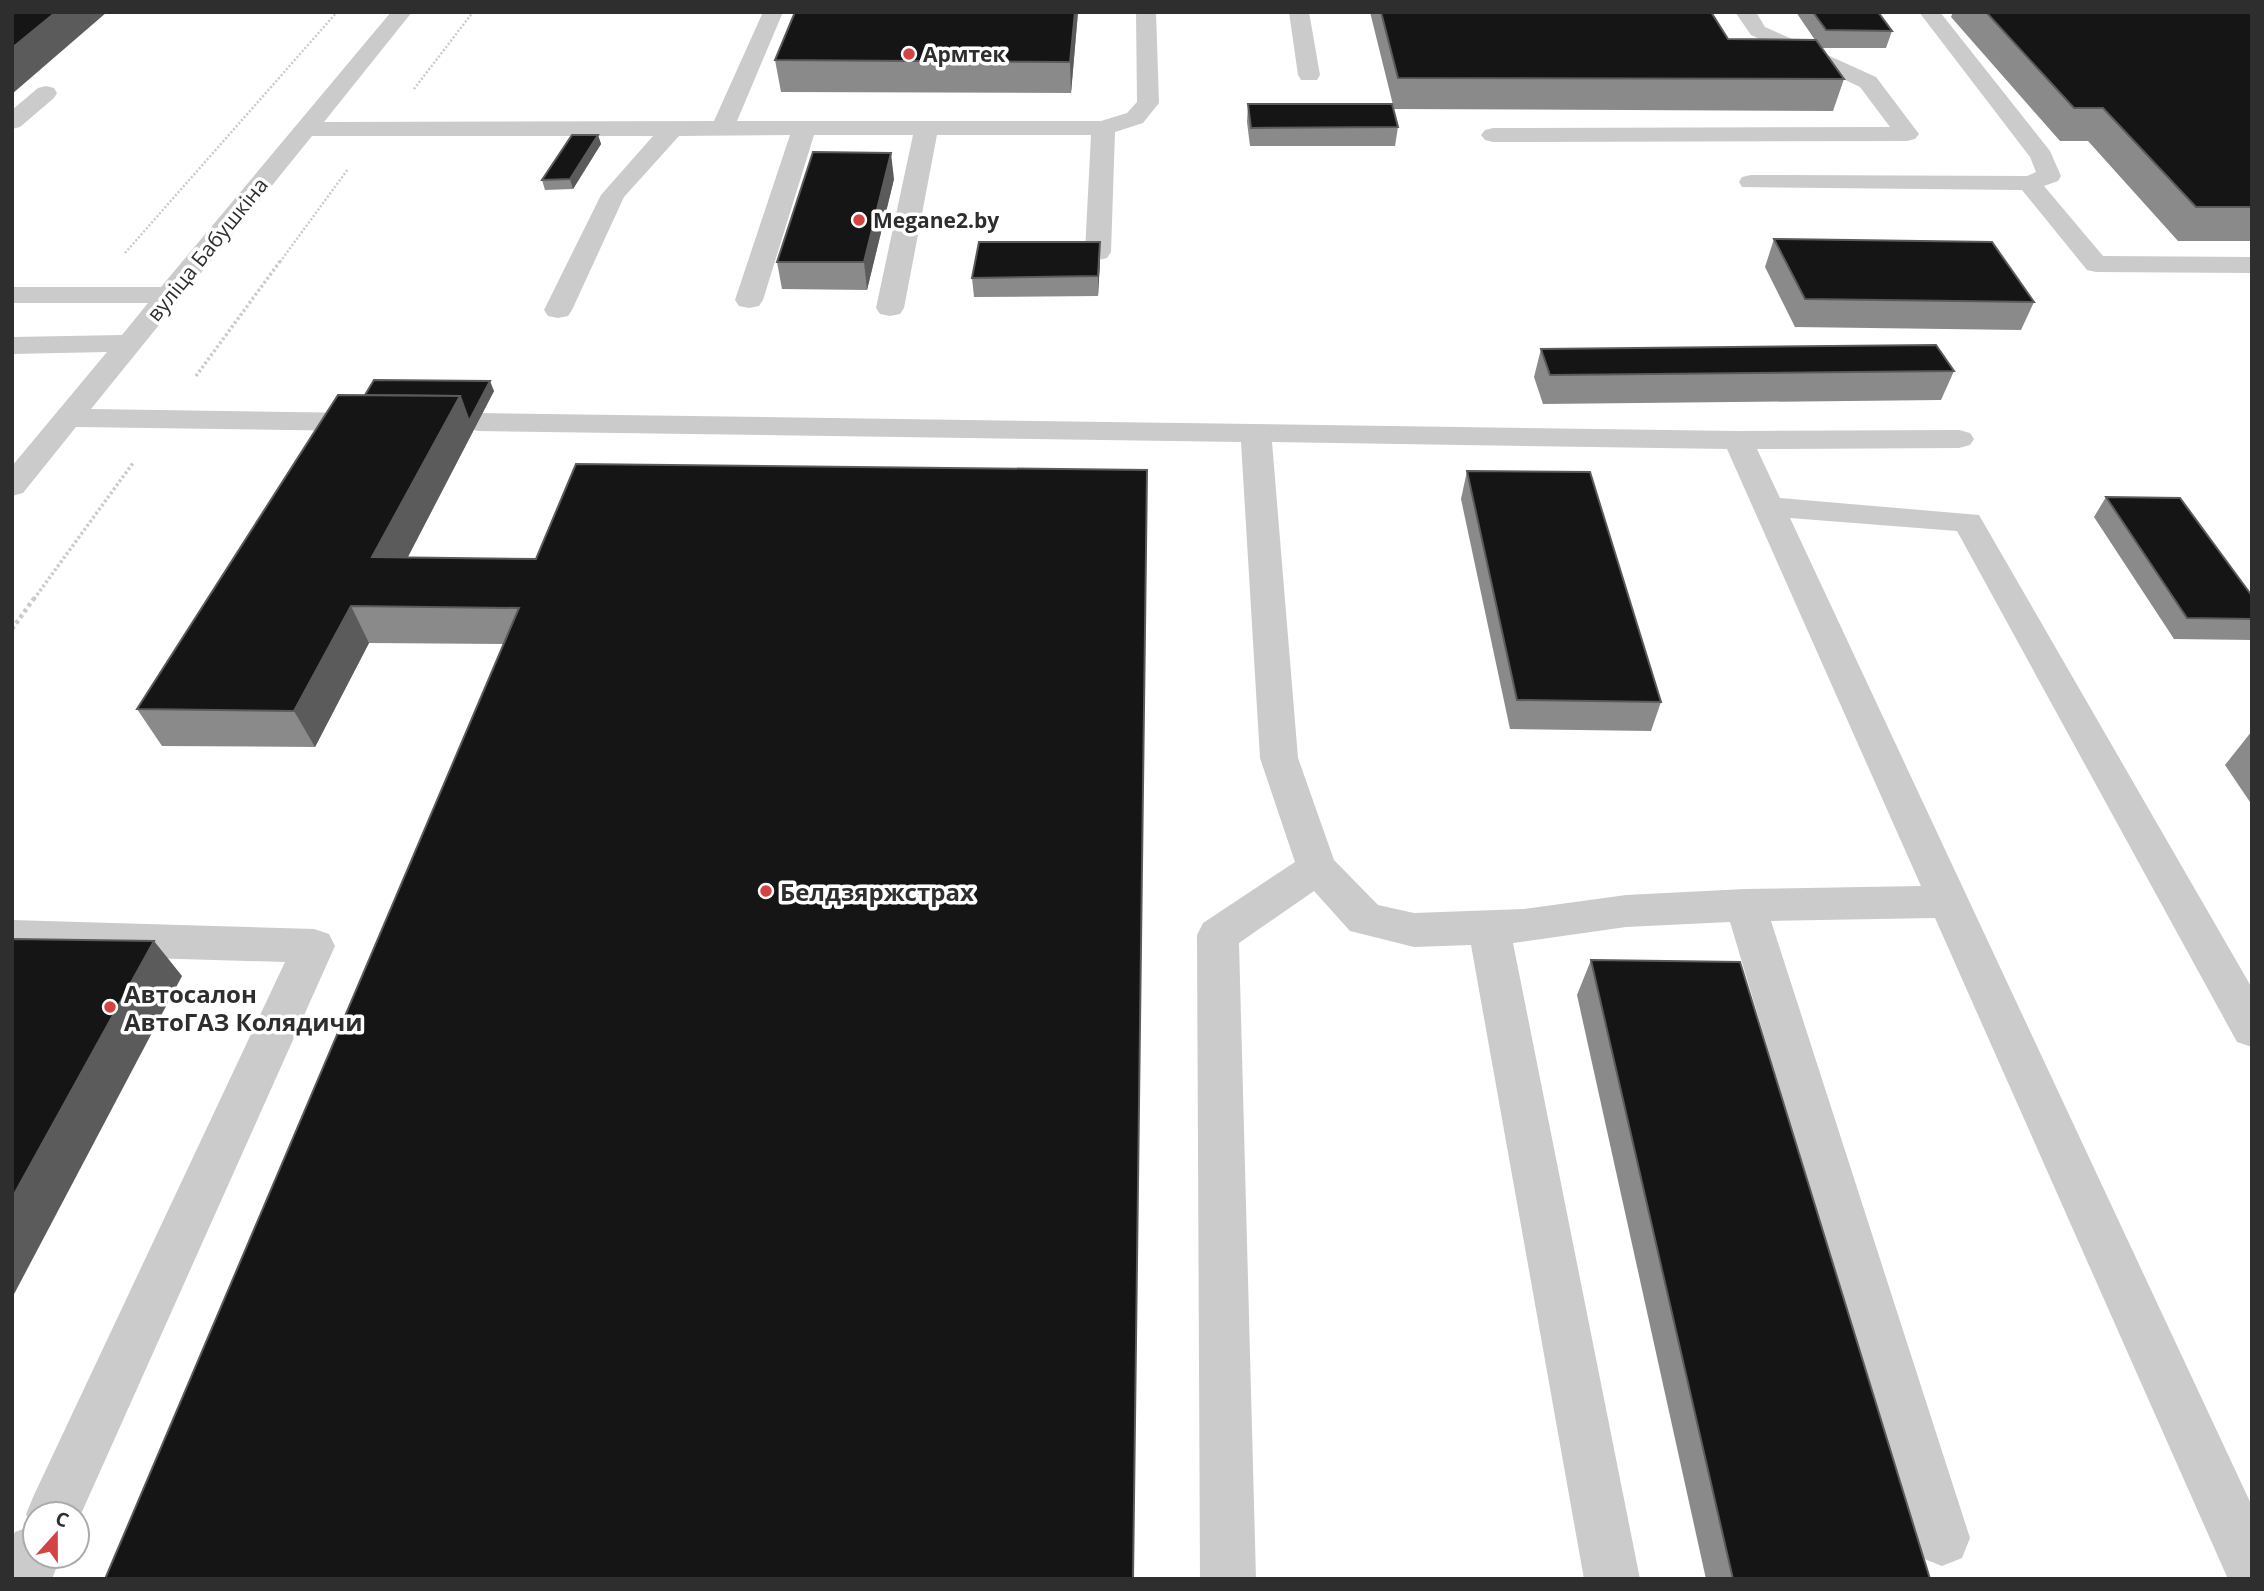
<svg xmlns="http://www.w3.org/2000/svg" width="2264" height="1591" font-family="'Open Sans',sans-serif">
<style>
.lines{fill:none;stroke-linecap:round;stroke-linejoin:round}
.path-far2{stroke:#cbcbcb;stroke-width:2.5;stroke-dasharray:2 2;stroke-linecap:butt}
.path-far1{stroke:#cbcbcb;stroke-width:3.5;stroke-dasharray:2.5 2.5;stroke-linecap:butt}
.path{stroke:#cbcbcb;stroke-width:4.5;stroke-dasharray:3.5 3.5;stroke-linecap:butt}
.minor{fill:#cbcbcb;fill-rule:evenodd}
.wall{fill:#8a8a8a}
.shaded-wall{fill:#5b5b5b}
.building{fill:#151515;stroke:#5b5b5b;stroke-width:2}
.poi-dot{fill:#d34343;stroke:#fff;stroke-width:2.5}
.labels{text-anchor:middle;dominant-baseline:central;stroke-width:7;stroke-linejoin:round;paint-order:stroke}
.far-poi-label{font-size:21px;font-weight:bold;fill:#2e2e2e;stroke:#fff;text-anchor:start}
.far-street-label{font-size:21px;fill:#2e2e2e;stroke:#fff}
.poi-label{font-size:24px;font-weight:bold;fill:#2e2e2e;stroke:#fff;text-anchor:start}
</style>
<rect width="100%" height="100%" fill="#fff"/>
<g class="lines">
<g class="path-far2">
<path d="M414,89L473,12"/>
<path d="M125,253L337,12"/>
<path d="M280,262L348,169"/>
</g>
<g class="path-far1">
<path d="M196,376L281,260"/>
<path d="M34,599L133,463"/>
</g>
<path class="path" d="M12,629L35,597"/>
<g class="minor">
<path d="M391,12H412L324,122L714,121L763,12H783L737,121H1101L1127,113L1137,102L1136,12H1156L1159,103L1143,123L1115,132L1111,252L1107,258L1098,260L1089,258L1085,252L1091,135H937L904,308L900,314L890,316L880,314L876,308L913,135H814L763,300L759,306L749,308L739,306L735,300L790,135L679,136L624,197L572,310L568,316L558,318L548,316L544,310L601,195L653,136H312L91,409L359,413L370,416L374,422L370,428L359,431L76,427L23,493L12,496V466L107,352L12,354V337L122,335L148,303H12V287H161Z"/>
<path d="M1289,12H1309L1320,75L1317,80H1301L1298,75Z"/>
<path d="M1735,12H1756L1765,27L1876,77L1919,134L1915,139L1907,141L1493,142L1485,140L1481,135L1485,130L1493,128L1890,127L1860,87L1751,35Z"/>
<path d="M1919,12H1940L2050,151L2061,176L2058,181L2044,186L2103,256L2252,257V273L2096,272L2087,270L2022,190L1742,187L1739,182L1742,177L1751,175L2027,176L2036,172L2030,157Z"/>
<path d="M46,86L54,88L57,93L54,98L20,127L12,129V110L38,88Z"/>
<path d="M478,413L1738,431L1959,430L1970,433L1974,439L1970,445L1959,448L1757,449L1780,498L1979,515L2252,988V1047L2237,1042L1957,531L1790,518L2252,1506V1579H2228L1935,918L1771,921L1970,1538L1962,1558L1942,1566L1922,1558L1914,1538L1730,922L1626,927L1513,943L1640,1579H1584L1471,945L1414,947L1350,931L1314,891L1239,943L1256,1579H1200L1197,935L1203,923L1295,862L1260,758L1241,442L478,431L467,428L463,422L467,416ZM1272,442L1727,449L1921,886L1745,889L1626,895L1524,909L1414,913L1378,905L1334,860L1298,758Z"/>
<path d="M12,920L314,929L329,934L335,946L77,1523V1514H35V1556H61L52,1579H12V1539L15,1532L31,1526L26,1514L34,1495L285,962L12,954Z"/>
</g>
</g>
<g class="wall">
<path d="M1078,12L1071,93L781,92L775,60Z"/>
<path d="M1370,12H1711L1728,39L1815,40L1796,12H1878L1892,31L1886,48H1821L1844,79L1833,111L1394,109Z"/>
<path d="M1953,12H2252V241H2178L2088,141H2060L1951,17Z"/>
<path d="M1248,104L1398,127L1395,146H1250L1247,122Z"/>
<path d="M598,135L601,144L573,189L545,190L542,180Z"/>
<path d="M894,179L867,290L782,289L777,262Z"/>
<path d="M1774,239L2034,302L2021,330L1795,327L1765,267Z"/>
<path d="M1100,242V261L1098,296L974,297L972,278Z"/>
<path d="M1541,349L1954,371L1941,400L1543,404L1534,377Z"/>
<path d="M494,391L408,557L536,559L1147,470L504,644L369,643L315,747L162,746L137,709L365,395Z"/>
<path d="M1467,471L1661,702L1651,731L1510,729L1461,499Z"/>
<path d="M2106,497L2252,596V640L2174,639L2094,517Z"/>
<path d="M2252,731V805L2225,765Z"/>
<path d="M1591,960L1930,1579H1706L1577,995Z"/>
</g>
<g class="shaded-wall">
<path d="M56,12H107L12,94V48Z"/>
<path d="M1075,12H1078L1071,93L1070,62Z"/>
<path d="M598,135L601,144L573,189L570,179Z"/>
<path d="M891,153L894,179L867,290L864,262Z"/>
<path d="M1100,242V261L1098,296V276Z"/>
<path d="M490,381L494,391L389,593L372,557L460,396Z"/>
<path d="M351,606L369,643L315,747L294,711Z"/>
<path d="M154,941L182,976L12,1298V1198Z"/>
</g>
<g class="building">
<path d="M12,12H56L12,48Z"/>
<path d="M795,12H1075L1070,62L775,60Z"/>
<path d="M1381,12H1711L1728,39L1816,40L1844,79L1398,78Z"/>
<path d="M1813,12H1878L1892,31L1826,30Z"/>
<path d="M1986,12H2252V207H2196L2103,108H2074Z"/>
<path d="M1248,104H1392L1398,127L1251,128Z"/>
<path d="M572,135H598L570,179L542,180Z"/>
<path d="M813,152L891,153L864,262H777Z"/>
<path d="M1774,239L1992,242L2034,302L1805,299Z"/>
<path d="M979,242H1100L1098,276L972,278Z"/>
<path d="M1936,345L1954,371L1550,375L1541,349Z"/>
<path d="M374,380L490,381L469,421L460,396L365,395Z"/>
<path d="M338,395L460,396L372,557L536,559L576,464L1147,470L1133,1579H105L519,608L351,606L294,711L137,709Z"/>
<path d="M1467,471L1590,472L1661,702L1517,700Z"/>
<path d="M2106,497L2180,498L2252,596V619L2187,618Z"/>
<path d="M12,939L154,941L12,1198Z"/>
<path d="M1591,960L1740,962L1930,1579H1733Z"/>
</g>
<g class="poi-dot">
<circle cx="909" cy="54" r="7"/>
<circle cx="859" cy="220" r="7"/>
<circle cx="766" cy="891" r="7"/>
<circle cx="110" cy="1007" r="7"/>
</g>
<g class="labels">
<g class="far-poi-label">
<text x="923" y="54">Армтек</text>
<text x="873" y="220">Megane2.by</text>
</g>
<g class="far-street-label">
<text transform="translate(207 249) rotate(-51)">вуліца Бабушкіна</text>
</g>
<g class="poi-label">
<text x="780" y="891">Белдзяржстрах</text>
<text x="124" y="993">Автосалон<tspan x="124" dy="28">АвтоГАЗ Колядичи</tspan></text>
</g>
</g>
<rect width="2264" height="1591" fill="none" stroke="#2e2e2e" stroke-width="28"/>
<g transform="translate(56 1535) rotate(21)"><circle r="33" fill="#ffffff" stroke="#ababab" stroke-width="2"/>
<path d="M0-5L12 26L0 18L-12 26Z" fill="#d34343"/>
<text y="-10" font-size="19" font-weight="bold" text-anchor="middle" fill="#2e2e2e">С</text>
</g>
</svg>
